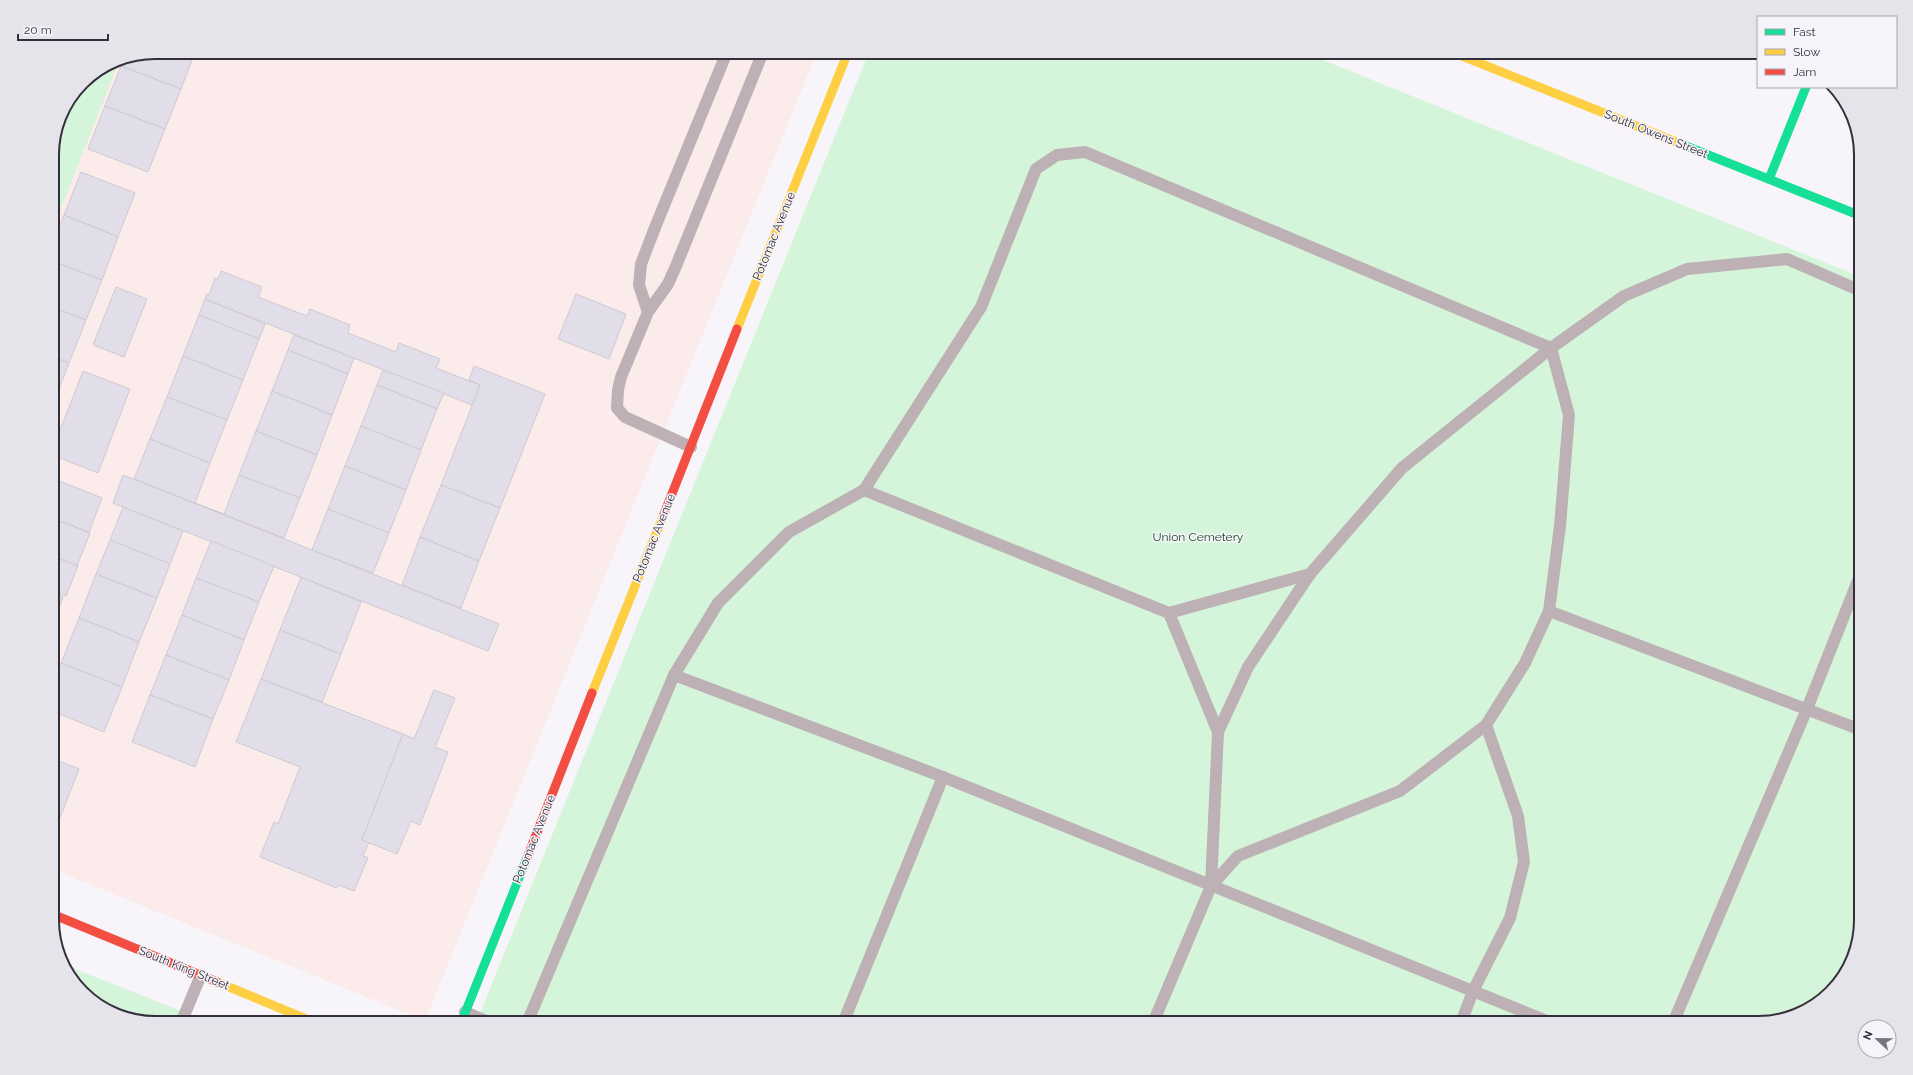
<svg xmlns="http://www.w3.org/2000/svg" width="1913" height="1075" font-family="Raleway,sans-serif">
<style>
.education{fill:#fbeceb}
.green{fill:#d5f5da}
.building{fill:#e2dee9;stroke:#cdcad1}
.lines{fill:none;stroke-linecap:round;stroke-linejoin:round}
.lane{stroke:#beb1b5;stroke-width:12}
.fast{stroke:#16e098;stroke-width:9}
.slow{stroke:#ffcf43;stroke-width:9}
.jam{stroke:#f24e42;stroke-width:9}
.labels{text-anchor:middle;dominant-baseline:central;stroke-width:3;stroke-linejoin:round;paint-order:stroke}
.street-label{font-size:12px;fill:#342f3b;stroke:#f6f4fa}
.park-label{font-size:12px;fill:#12491f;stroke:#f6f4fa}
.rim{fill:none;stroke:#342f3b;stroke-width:2}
</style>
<rect width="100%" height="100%" fill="#f7f5f9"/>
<path class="education" d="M155,52H817L425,1021L52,869V231L119,59Z"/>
<g class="green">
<path d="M869,52H1303L1861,277V920L1847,971L1810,1009L1759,1023H476Z"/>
<path d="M120,59L52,231V148L62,109L82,82L116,60Z"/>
<path d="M65,965L211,1023H155L104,1009L69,977Z"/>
</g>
<g class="building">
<path d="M155,52H195L181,89L121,66L124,58Z"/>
<path d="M121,66L181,89L165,129L105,106Z"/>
<path d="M105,106L165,129L148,172L88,149Z"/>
<path d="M81,172L135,193L118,237L64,215Z"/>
<path d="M64,215L118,237L102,280L52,261V245Z"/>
<path d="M52,261L102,280L86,320L52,307Z"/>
<path d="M221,271L262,287L258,297L307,316L310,309L350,325L348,333L396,352L399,343L440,359L436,368L480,385L472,405L205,299L207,294L209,295L215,278L218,279Z"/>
<path d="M116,287L147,299L124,357L93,345Z"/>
<path d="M576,294L626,314L609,359L558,339Z"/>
<path d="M205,299L265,324L259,339L199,315Z"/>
<path d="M52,307L86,320L69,363L52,356Z"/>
<path d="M199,315L259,339L243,380L183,356Z"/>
<path d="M294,335L354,358L348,374L288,350Z"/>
<path d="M288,350L348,374L332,415L272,391Z"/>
<path d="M52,356L69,363L53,405H52Z"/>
<path d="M183,356L243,380L227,420L167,397Z"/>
<path d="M474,366L545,394L500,508L441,485L480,385L469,380Z"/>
<path d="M383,370L444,393L437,409L377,385Z"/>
<path d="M83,371L130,389L98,473L52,455V451Z"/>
<path d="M377,385L437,409L421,450L361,426Z"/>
<path d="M272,391L332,415L317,455L256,431Z"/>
<path d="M167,397L227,420L210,463L150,439Z"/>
<path d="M361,426L421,450L406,490L345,466Z"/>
<path d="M256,431L317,455L300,498L239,475Z"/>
<path d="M150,439L210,463L195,503L224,514L239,475L300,498L284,538L134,479Z"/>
<path d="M345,466L406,490L389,533L328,509Z"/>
<path d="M123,475L499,624L488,651L113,503Z"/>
<path d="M52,478L102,498L89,532L52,518Z"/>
<path d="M441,485L500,508L479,561L420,537Z"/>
<path d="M123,507L183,531L170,564L110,540Z"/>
<path d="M328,509L389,533L373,573L312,550Z"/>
<path d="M52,518L90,533L77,566L52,556Z"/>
<path d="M420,537L479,561L461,608L402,585Z"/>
<path d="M110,540L170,564L157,598L96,574Z"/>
<path d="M211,541L274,566L259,602L196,578Z"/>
<path d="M52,556L78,566L66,596L52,591Z"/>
<path d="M96,574L157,598L139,642L79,618Z"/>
<path d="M301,577L361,602L341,654L280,630Z"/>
<path d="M196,578L259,602L244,640L182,615Z"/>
<path d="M52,593L63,597L52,626Z"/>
<path d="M182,615L244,640L229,680L166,655Z"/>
<path d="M79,618L139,642L122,687L61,663Z"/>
<path d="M280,630L341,654L322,702L261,679Z"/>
<path d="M166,655L229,680L213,719L150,695Z"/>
<path d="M61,663L122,687L104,732L52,711V686Z"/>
<path d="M261,679L403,734L362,840L369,842L363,856L368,858L354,891L338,885L337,888L260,857L274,822L278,824L300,767L236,742Z"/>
<path d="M434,690L455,698L435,747L448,752L420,825L411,821L397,854L362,840L403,734L414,739Z"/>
<path d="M150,695L213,719L195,767L132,742Z"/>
<path d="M52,758L79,769L54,833L52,832Z"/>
</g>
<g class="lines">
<g class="lane">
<path d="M648,312L639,285L641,264L656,225L727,52"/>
<path d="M691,447L625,417L617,408L618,390L621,377L648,312L668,284L676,266L763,52"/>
<path d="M864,490L1169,613L1310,574"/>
<path d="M1549,611L1861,730"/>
<path d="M1169,613L1218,732"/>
<path d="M674,675L718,603L789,532L864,490L981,307L1036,169L1057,155L1085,152L1551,348L1624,296L1687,269L1787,259L1861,291"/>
<path d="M465,1012L491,1023"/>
<path d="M181,1023L201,975"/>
<path d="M527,1023L674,675L943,777L1552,1023"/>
<path d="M843,1023L943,777"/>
<path d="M1153,1023L1211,886L1238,856L1400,791L1486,725L1525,663L1549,611L1560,526L1569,415L1551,348L1402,468L1310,574L1248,667L1218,732L1211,886"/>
<path d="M1461,1023L1473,991L1510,918L1524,862L1518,816L1486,725"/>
<path d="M1673,1023L1807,709L1861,573"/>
</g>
<g class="fast">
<path d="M1681,144L1861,216"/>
<path d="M1769,179L1806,87"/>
<path d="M461,1023L527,858"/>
</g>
<g class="slow">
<path d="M1452,52L1681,144"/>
<path d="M737,329L848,52"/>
<path d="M592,693L664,514"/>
<path d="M217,982L316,1023"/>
</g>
<g class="jam">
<path d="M664,514L737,329"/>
<path d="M527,858L592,693"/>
<path d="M52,914L217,982"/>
</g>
</g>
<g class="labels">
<g class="street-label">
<text transform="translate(1656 134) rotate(22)">South Owens Street</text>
<text transform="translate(774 236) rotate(-68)">Potomac Avenue</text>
<text transform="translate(654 538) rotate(-68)">Potomac Avenue</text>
<text transform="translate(534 839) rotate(-68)">Potomac Avenue</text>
<text transform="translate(184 968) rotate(22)">South King Street</text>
</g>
<g class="park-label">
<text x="1198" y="537">Union Cemetery</text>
</g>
</g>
<path d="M0 0H1913V1075H0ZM155 59H1758A96 96 0 0 1 1854 155V920A96 96 0 0 1 1758 1016H155A96 96 0 0 1 59 920V155A96 96 0 0 1 155 59Z" fill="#e6e4eb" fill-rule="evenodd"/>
<path class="rim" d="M155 59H1758A96 96 0 0 1 1854 155V920A96 96 0 0 1 1758 1016H155A96 96 0 0 1 59 920V155A96 96 0 0 1 155 59Z"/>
<rect x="1757" y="16" width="140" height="72" fill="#f6f4fa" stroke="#a8a5ae"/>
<rect x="1765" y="29" width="20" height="6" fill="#16e098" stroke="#a8a5ae"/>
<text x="1793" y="36" font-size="12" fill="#342f3b">Fast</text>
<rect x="1765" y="49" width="20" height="6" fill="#ffcf43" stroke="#a8a5ae"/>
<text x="1793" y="56" font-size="12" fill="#342f3b">Slow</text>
<rect x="1765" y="69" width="20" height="6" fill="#f24e42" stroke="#a8a5ae"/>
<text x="1793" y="76" font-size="12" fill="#342f3b">Jam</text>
<g transform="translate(1877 1039) rotate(292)"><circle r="19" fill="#f6f4fa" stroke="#a8a5ae"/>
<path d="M0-3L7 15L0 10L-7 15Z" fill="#78747e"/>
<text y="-6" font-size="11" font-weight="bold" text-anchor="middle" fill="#342f3b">N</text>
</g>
<path d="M18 34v6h90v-6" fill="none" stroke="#342f3b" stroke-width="2"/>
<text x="24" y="34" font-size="12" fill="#342f3b" stroke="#f6f4fa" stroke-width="3" paint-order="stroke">20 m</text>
</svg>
